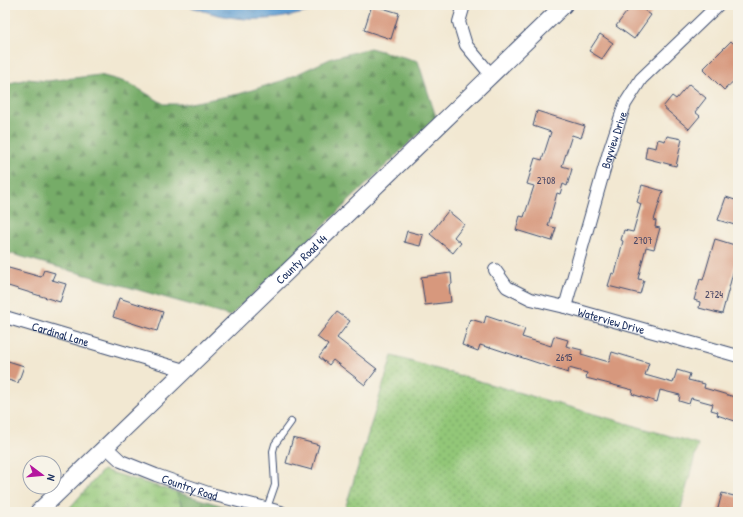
<svg xmlns="http://www.w3.org/2000/svg" width="743" height="517" font-family="'Patrick Hand',sans-serif">
<style>
.grass{fill:url(#grass-dots);stroke:#577b6b}
.forest{fill:url(#forest-firs);stroke:#486e63}
.wetland{fill:url(#wetland-marsh);stroke:#577b6b}
.water{fill:url(#water-ripples);stroke:#3e6798}
.building{fill:#d7987d}
.lines{fill:none;stroke-linecap:round;stroke-linejoin:round}
.lane-casing{stroke:#3b4b6f;stroke-width:8}
.street-casing{stroke:#3b4b6f;stroke-width:14}
.secondary-casing{stroke:#3b4b6f;stroke-width:18}
.lane{stroke:#fff;stroke-width:6}
.street{stroke:#fff;stroke-width:12}
.secondary{stroke:#fff;stroke-width:16}
.labels{text-anchor:middle;dominant-baseline:central;stroke-width:3.5;stroke-linejoin:round;paint-order:stroke}
.number-label{font-size:10px;fill:#4a4966}
.street-label{font-size:12px;fill:#1b2f5e;stroke:#f7f3e8}
</style>
<defs>
<pattern id="grass-dots" width="8" height="8" patternUnits="userSpaceOnUse"><rect width="8" height="8" fill="#93c778"/><path d="M2 2h.1M6 6h.1" fill="none" stroke="#77a266" stroke-width="1.8" stroke-linecap="round"/></pattern>
<pattern id="forest-firs" width="22" height="20" patternUnits="userSpaceOnUse"><rect width="22" height="20" fill="#76ac68"/><path d="M5 1l3.5 6h-7zM16 11l3.5 6h-7z" fill="#608c59"/></pattern>
<pattern id="wetland-marsh" width="20" height="14" patternUnits="userSpaceOnUse"><rect width="20" height="14" fill="#93c778"/><path d="M1 5h8M5 5V1M11 12h8M15 12V8" fill="none" stroke="#77a266"/></pattern>
<pattern id="water-ripples" width="26" height="14" patternUnits="userSpaceOnUse"><rect width="26" height="14" fill="#619fd3"/><path d="M2 4q2-2 4 0t4 0M15 11q2-2 4 0t4 0" fill="none" stroke="#4f82ae"/></pattern>
</defs>
<rect width="100%" height="100%" fill="#f7f3e8"/>
<filter id="ink" filterUnits="userSpaceOnUse"><feTurbulence type="fractalNoise" baseFrequency=".025" numOctaves="2"/><feDisplacementMap in="SourceGraphic" scale="8" xChannelSelector="R" yChannelSelector="G"/><feConvolveMatrix kernelMatrix="1 2 1 2 8 2 1 2 1" color-interpolation-filters="sRGB"/></filter>
<filter id="wash" filterUnits="userSpaceOnUse"><feTurbulence type="fractalNoise" baseFrequency=".012" numOctaves="4" result="noise"/><feDisplacementMap in="SourceGraphic" scale="16" xChannelSelector="R" yChannelSelector="G"/><feGaussianBlur stdDeviation="0.9" result="paint"/><feColorMatrix in="noise" values="0 0 0 0 0 0 0 0 0 0 0 0 0 0 0 0 0 1.4 0 .05"/><feComposite in="paint" operator="in"/></filter>
<g filter="url(#wash)">
<rect width="100%" height="100%" fill="#f2e8d2"/>
<path class="grass" d="M392,356L698,444L680,512H344Z"/>
<g class="forest">
<path d="M370,48L418,61L436,117L230,316L5,252V84L28,79L47,81L100,75L129,83L164,104H185L239,94L284,80L332,58Z"/>
<path d="M176,492L243,512H184Z"/>
</g>
<path class="wetland" d="M103,470L176,492L184,512H66Z"/>
<path class="water" d="M186,5H327C323,9 313,10 307,12C263,24 229,21 186,5Z"/>
<g id="blocks">
<g class="building">
<path d="M372,5L399,13L391,39L364,30Z"/>
<path d="M632,5H637L651,15L634,39L616,26Z"/>
<path d="M600,34L613,43L602,59L589,51Z"/>
<path d="M731,41L738,48V77L724,90L703,69Z"/>
<path d="M689,84L706,98L695,112L700,116L689,129L663,107L672,96L676,99Z"/>
<path d="M537,111L585,126L581,138L572,135L562,166L572,169L567,186L563,184L560,194L557,193L548,226L556,228L552,241L516,230L520,216L524,217L534,186L527,184L535,158L542,160L551,132L533,126Z"/>
<path d="M667,136L682,139L676,166L645,158L647,146L656,148L658,139L665,141Z"/>
<path d="M642,185L663,191L654,220L656,221L655,227L660,228L654,249L646,247L638,279L644,280L640,294L608,286L612,273L615,274L623,241L621,240L624,230L633,232L641,204L637,202Z"/>
<path d="M726,197L738,201V226L718,220Z"/>
<path d="M448,211L464,224L454,237L461,243L453,253L430,234Z"/>
<path d="M407,231L423,235L420,246L404,242Z"/>
<path d="M715,239L738,246V254L722,314L699,308L700,302L694,300L700,279L703,280Z"/>
<path d="M5,267L41,277L44,270L55,273L52,280L66,284L60,302L5,285Z"/>
<path d="M451,273L452,284L449,285L451,302L425,305L421,277Z"/>
<path d="M119,298L163,312L157,331L113,317Z"/>
<path d="M337,312L350,321L337,338L377,369L365,385L333,360L329,365L319,357L328,345L317,337Z"/>
<path d="M486,316L525,329L522,337L551,346L554,336L568,340L566,346L582,350L581,354L609,362L612,352L649,363L645,375L673,383L677,370L690,374L688,380L705,384L704,388L738,398V422L717,415L718,412L711,410L713,404L691,398L689,404L679,401L680,395L660,390L657,402L632,394L633,390L586,378L587,373L569,368L568,373L490,347V348L480,345L478,351L462,345L470,319L484,323Z"/>
<path d="M5,360L24,366L18,383L5,379Z"/>
<path d="M293,438L319,445L312,470L286,463Z"/>
<path d="M722,493L738,497V512H717Z"/>
</g>
</g>
</g>
<g filter="url(#ink)">
<use href="#blocks" fill-opacity="0" stroke="#3b4b6f" stroke-width="1"/>
<g class="lines">
<defs>
<path id="lane" d="M267,508L275,485L273,451L275,444L291,422"/>
<g id="street">
<path d="M464,5L459,22L466,45L492,76"/>
<path id="s1" d="M495,270L507,287L531,299L565,307L738,356"/>
<path id="s2" d="M565,307L609,152L625,104L641,79L718,5"/>
<path id="s3" d="M5,317L184,370"/>
<path id="s4" d="M106,447L121,461L156,475L211,494L281,512"/>
</g>
<g id="secondary">
<path id="s5" d="M38,512L564,5"/>
</g>
</defs>
<use href="#lane" class="lane-casing"/>
<use href="#street" class="street-casing"/>
<use href="#secondary" class="secondary-casing"/>
<use href="#lane" class="lane"/>
<use href="#street" class="street"/>
<use href="#secondary" class="secondary"/>
</g>
</g>
<g class="labels">
<g class="number-label">
<text x="546" y="180">2708</text>
<text x="643" y="240">2707</text>
<text x="714" y="294">2724</text>
<text x="564" y="357">2615</text>
</g>
<g class="street-label">
<text stroke="none"><textPath href="#s2" startOffset="174">Bayview Drive</textPath></text>
<text stroke="none"><textPath href="#s5" startOffset="365">County Road 44</textPath></text>
<text stroke="none"><textPath href="#s1" startOffset="131">Waterview Drive</textPath></text>
<text stroke="none"><textPath href="#s3" startOffset="58">Cardinal Lane</textPath></text>
<text stroke="none"><textPath href="#s4" startOffset="94">Country Road</textPath></text>
</g>
</g>
<rect width="743" height="517" fill="none" stroke="#f7f3e8" stroke-width="20"/>
<g transform="translate(42 475) rotate(106)"><circle r="19" fill="#f7f3e8" stroke="#9fa5b1"/>
<path d="M0-3L7 15L0 10L-7 15Z" fill="#b5179e"/>
<text y="-6" font-size="11" font-weight="bold" text-anchor="middle" fill="#1b2f5e">N</text>
</g>
</svg>
